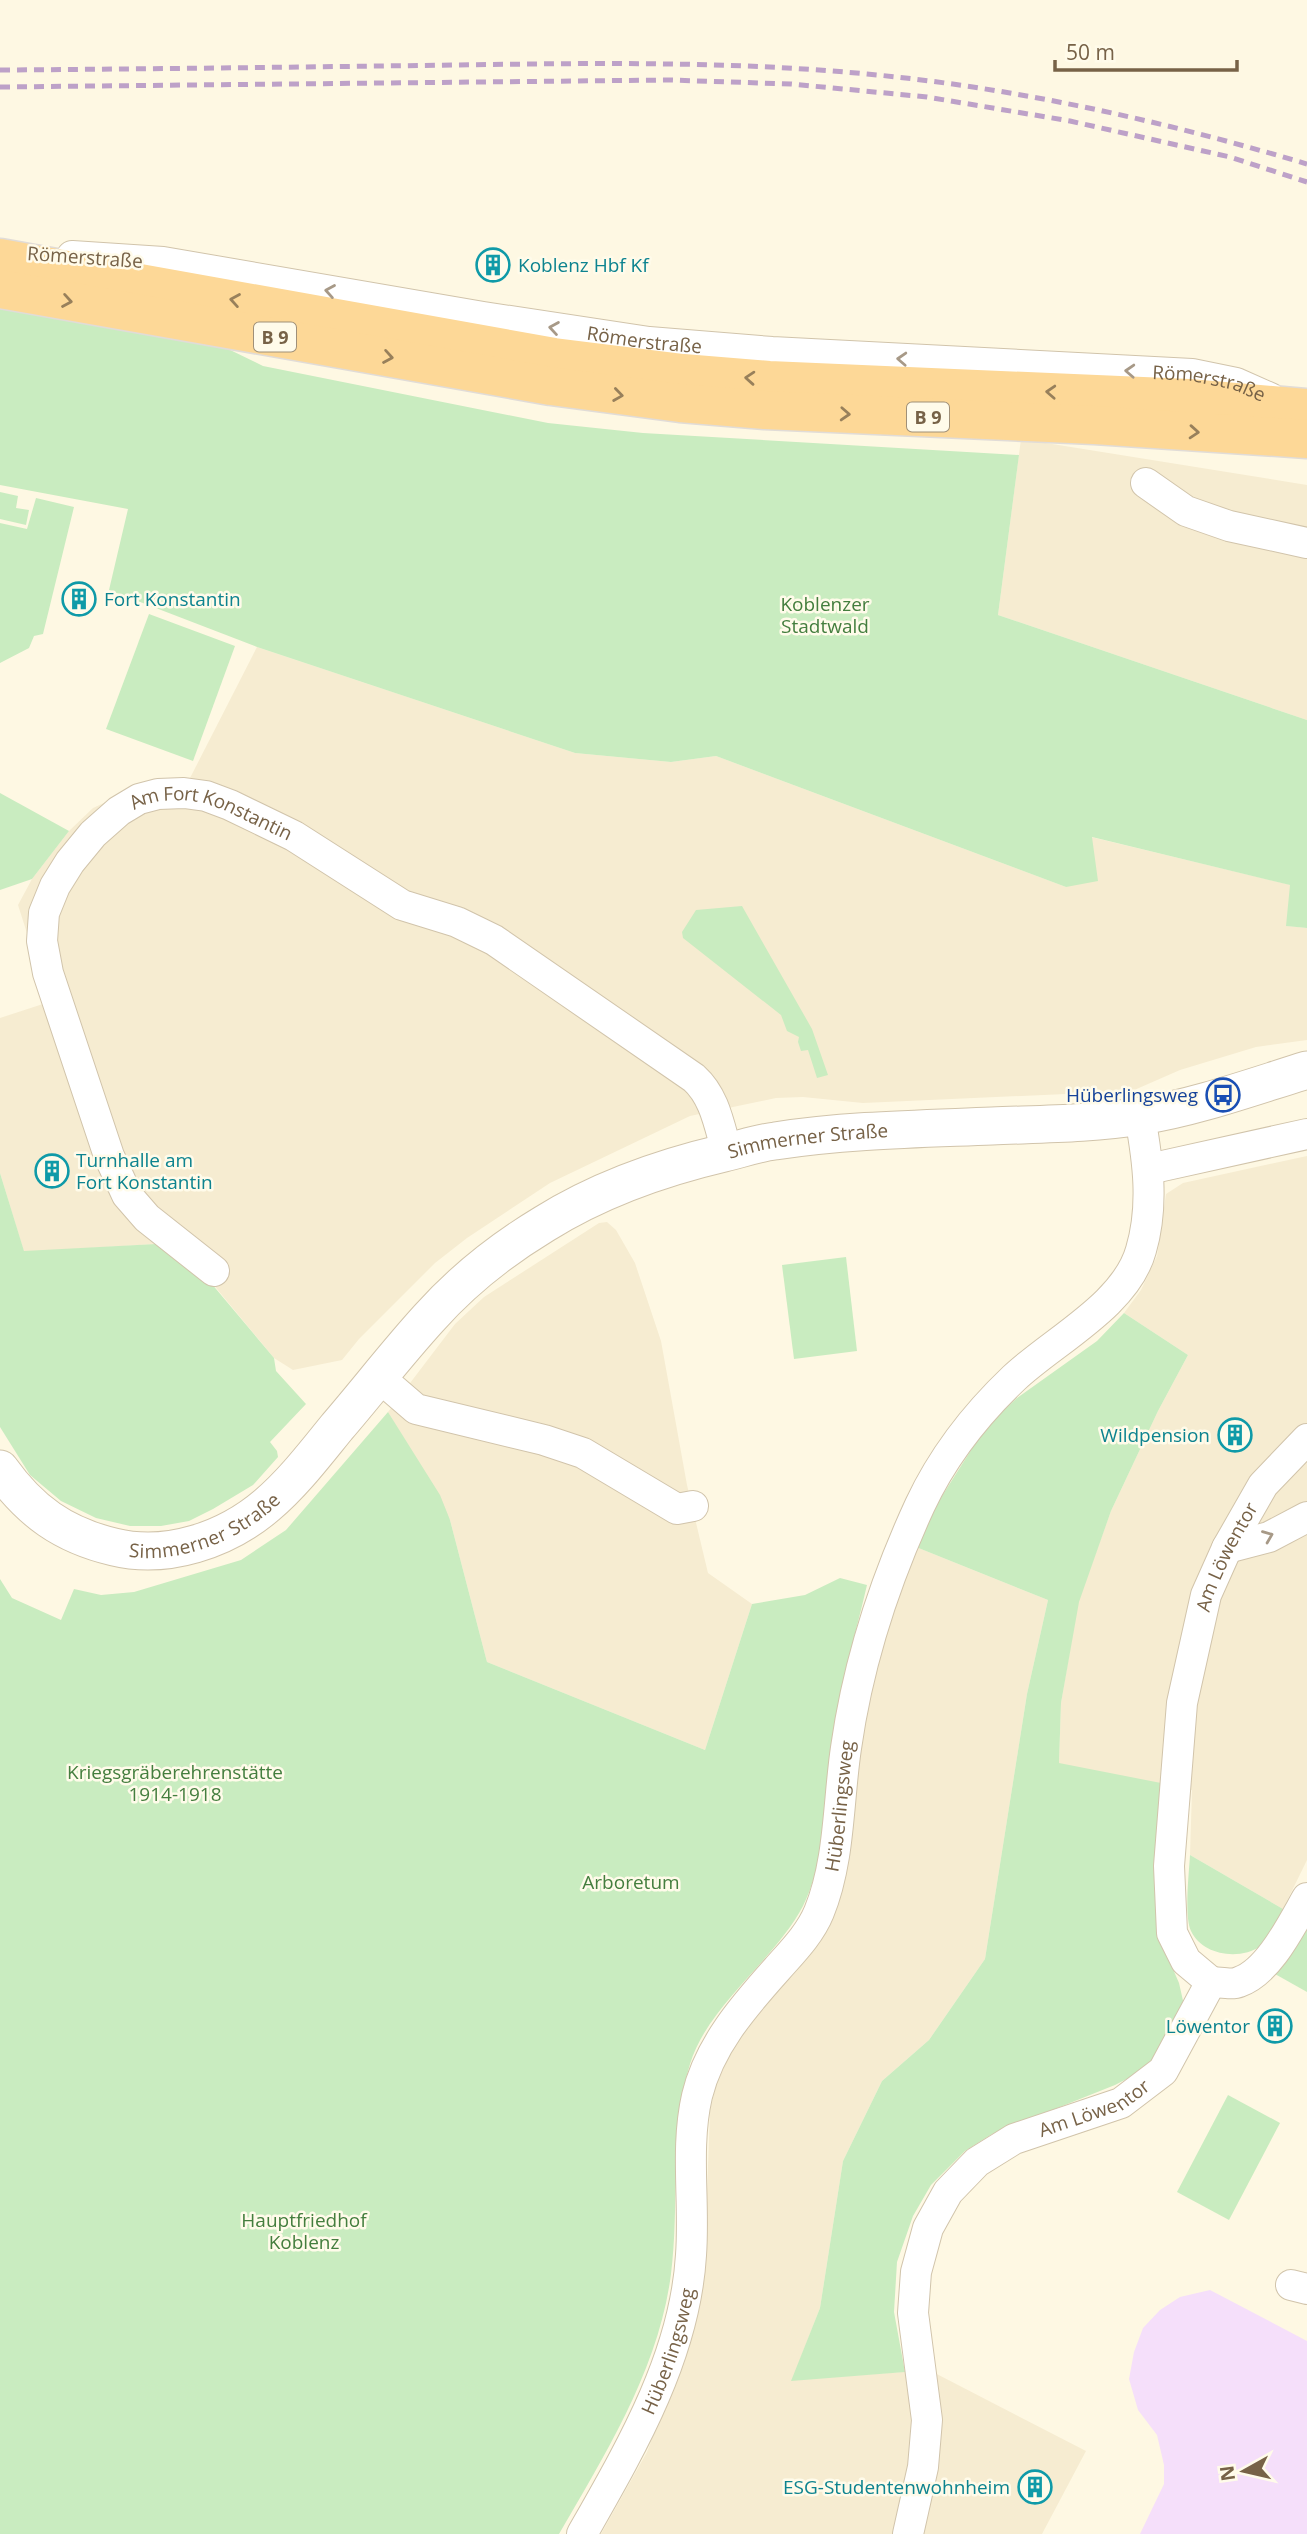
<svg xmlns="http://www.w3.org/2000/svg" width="1307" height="2534" font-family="'Open Sans',sans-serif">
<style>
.residential{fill:#f6ecd1}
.education{fill:#f5dffa}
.green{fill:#c9ecc0}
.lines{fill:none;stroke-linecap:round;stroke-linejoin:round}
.minor-casing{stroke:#d1c4ab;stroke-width:32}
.tertiary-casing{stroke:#d1c4ab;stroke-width:39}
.trunk-casing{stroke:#e1dcd7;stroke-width:41}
.minor{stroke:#fff;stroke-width:30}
.tertiary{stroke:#fff;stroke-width:37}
.trunk{stroke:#fdd897;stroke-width:38}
.rail{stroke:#bda1c8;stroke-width:5;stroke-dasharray:10 7;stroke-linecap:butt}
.oneway{stroke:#a79987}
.oneway2{stroke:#98805b}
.labels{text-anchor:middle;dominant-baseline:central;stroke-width:5;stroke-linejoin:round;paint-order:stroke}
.shield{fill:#fffbea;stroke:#a09078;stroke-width:2}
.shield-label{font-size:18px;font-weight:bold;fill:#776247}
.street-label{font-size:19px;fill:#776247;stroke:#fffbea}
.culture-label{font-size:19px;fill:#0d838f;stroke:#fffbea;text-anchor:start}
.park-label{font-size:19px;fill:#447e3e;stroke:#fffbea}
.transit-label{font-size:19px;fill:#164399;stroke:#fffbea;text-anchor:end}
</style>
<rect width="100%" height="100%" fill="#fef8e3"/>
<g class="residential">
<path d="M1021,439L1307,485V720L998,615Z"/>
<path d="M257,647L575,753L671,762L716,756L1066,887L1091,837L1291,885L1287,926L1307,928V1040L1256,1047L1180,1070L1132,1091L863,1103L803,1097L776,1098L690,1116L550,1183L467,1238L435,1263L359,1339L342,1360L293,1370L274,1358L212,1283L156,1244L24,1252L0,1173V1018L49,1002L18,905L32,879L69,831L93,808L132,790L189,780Z"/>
<path d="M1307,1156V1860L1283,1909L1190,1855L1192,1790L1059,1764L1061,1703L1078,1602L1111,1511L1158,1411L1188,1355L1124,1313L1141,1290L1157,1256L1166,1194L1183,1183Z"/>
<path d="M607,1222L616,1230L635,1263L661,1341L687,1485L708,1573L752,1604L705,1750L487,1662L450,1520L388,1412L455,1324L484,1297L599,1223Z"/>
<path d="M911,1545L1048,1600L1027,1694L985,1959L929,2040L882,2081L843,2161L820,2308L792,2380L929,2370L1086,2451L1042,2534H601L647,2452L676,2376L705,2250L710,2111L720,2067L758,2012L830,1919L848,1861L871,1664Z"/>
</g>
<path class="education" d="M1210,2290L1307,2341V2534H1140L1164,2484V2465L1157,2435L1138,2410L1129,2379L1134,2352L1143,2328L1160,2310L1180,2297Z"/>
<g class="green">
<path d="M0,308L224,347L263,366L548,423L643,433L1019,455L998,615L1307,720V928L1286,926L1290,885L1092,837L1098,881L1066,887L716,756L671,762L575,753L257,647L109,590L128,509L0,485Z"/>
<path d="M0,492L18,496L16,508L29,510L26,525L0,519Z"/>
<path d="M36,498L74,507L43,634L34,636L29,648L0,663V523L27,529Z"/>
<path d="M149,614L235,646L193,761L106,729Z"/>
<path d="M0,793L69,831L32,879L0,890Z"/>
<path d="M742,906L812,1029L828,1075L817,1078L808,1050L801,1051L798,1042L799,1037L787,1031L781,1015L683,938L682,932L696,910Z"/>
<path d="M0,1173L24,1251L156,1244L211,1283L274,1358L276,1371L306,1404L270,1442L277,1451L278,1457L253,1485L213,1509L189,1521L161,1526H130L96,1518L61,1501L30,1475L0,1427Z"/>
<path d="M846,1257L857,1351L794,1359L782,1265Z"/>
<path d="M1124,1313L1188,1355L1158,1411L1111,1511L1079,1602L1061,1703L1059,1763L1161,1783L1169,1960L1179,1983L1184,2005L1169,2040L1146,2069L1115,2085L992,2134L965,2151L931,2185L913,2216L897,2262L894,2312L905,2372L791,2381L820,2308L843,2161L882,2081L929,2040L985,1959L1027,1694L1048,1600L911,1545L985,1428L1017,1398L1097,1341Z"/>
<path d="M388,1412L440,1495L450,1520L487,1662L705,1750L752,1604L805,1595L840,1578L867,1585C855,1636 840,1688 832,1740C824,1791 827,1859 803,1906C774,1961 708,2005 690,2064C669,2131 680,2205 671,2274C659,2368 606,2453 559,2534H0V1579L12,1598L61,1620L74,1589L101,1595L134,1592L241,1560L286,1530Z"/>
<path d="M1190,1855L1283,1909C1277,1920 1271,1939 1261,1946C1239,1961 1202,1955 1191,1931C1184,1916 1189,1873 1190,1855Z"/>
<path d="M1307,1919V1992L1275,1974Z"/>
<path d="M1228,2095L1280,2123L1229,2220L1177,2192Z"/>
</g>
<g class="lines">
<defs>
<g id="minor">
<path id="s1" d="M72,256L163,262L483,317L649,342L772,352L1192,374L1236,383L1270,398"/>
<path d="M1146,483L1186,511L1229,526L1307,543"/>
<path d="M1149,1169L1307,1134"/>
<path id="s2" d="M214,1271L147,1218L127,1195L109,1156L48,973L42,941L44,913L55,886L70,862L93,834L119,811L139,799L158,794L184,793L206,796L230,805L294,836L402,905L457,922L494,940L694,1078C715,1097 719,1125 727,1152"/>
<path d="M380,1378L416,1409L544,1440L583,1453L677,1509L693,1506"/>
<path d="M1227,1548L1269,1537L1307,1517"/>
<path id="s3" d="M1211,1982L1186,1961L1172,1933L1169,1866L1182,1703L1206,1595L1227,1548L1263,1485L1307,1439"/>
<path d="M1211,1982C1219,1982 1232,1985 1239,1982C1269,1972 1292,1924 1307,1898"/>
<path d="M1291,2285L1307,2289"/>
<path id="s4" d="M582,2534C631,2448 685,2356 691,2255C695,2202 685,2148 697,2096C709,2046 743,2007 777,1969C792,1952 810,1934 819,1912C840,1861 838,1801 846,1748C858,1663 884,1583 920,1505C943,1456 975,1415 1014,1378C1053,1341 1126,1305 1141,1250C1154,1206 1148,1161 1140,1117"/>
<path id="s5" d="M908,2534L923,2467L927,2420L913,2313L916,2272L928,2228L948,2192L977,2162L1014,2139L1121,2103L1163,2071L1211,1982"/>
</g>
<g id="tertiary">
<path id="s6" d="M0,1469C30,1511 63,1535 114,1547C167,1560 226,1540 267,1505C293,1483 315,1454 337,1427C368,1391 397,1353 429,1318C462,1281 501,1250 544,1224C600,1189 660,1168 724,1153C741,1149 758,1143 775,1141C847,1130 919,1129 992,1126C1041,1124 1092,1124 1141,1116C1197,1107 1252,1087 1307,1070"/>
</g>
<g id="trunk">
<path d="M0,258L554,357L683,373L769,380L1189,398L1307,408"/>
<path d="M0,289L551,386L680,403L765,410L1094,425L1307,439"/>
</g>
</defs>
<use href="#minor" class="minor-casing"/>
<use href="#tertiary" class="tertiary-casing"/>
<use href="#trunk" class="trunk-casing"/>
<use href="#minor" class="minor"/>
<use href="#tertiary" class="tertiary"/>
<use href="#trunk" class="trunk"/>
<g class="rail">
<path d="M0,70C152,69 304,67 457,65C594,63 730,61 867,74C1017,88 1163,121 1307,164"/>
<path d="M0,87L670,80L791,84L927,97L1070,121L1230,157L1307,182"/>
</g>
</g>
<defs><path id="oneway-chevron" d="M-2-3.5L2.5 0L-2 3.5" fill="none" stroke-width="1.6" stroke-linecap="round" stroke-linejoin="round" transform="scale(1.75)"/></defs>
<g class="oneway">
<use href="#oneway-chevron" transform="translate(330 291) rotate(-170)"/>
<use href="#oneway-chevron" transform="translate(554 328) rotate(-171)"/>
<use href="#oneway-chevron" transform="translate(902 359) rotate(-177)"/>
<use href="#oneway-chevron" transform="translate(1130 371) rotate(-177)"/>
<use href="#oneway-chevron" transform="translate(1268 1536) rotate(-22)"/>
</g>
<g class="oneway2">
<use href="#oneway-chevron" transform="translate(235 300) rotate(-170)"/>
<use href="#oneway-chevron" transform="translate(67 301) rotate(10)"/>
<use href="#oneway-chevron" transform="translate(388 357) rotate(10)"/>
<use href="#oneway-chevron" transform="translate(750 378) rotate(-176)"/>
<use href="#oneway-chevron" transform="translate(1051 392) rotate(-177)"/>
<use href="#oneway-chevron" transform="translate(618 395) rotate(8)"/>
<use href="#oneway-chevron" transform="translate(845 414) rotate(3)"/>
<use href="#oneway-chevron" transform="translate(1194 432) rotate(4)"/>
</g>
<defs>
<symbol id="building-ring" viewBox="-11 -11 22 22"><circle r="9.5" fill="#fffbea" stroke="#0f9aa8" stroke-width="1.5"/><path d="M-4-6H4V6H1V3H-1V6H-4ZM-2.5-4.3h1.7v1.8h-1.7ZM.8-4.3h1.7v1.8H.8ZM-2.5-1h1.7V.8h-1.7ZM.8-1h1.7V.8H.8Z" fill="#0f9aa8"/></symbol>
<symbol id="bus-ring" viewBox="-11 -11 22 22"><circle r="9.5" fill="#fffbea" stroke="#1a4fb4" stroke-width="1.5"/><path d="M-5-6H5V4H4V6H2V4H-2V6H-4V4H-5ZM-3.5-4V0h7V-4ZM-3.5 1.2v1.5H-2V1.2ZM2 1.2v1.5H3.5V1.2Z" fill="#1a4fb4"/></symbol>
</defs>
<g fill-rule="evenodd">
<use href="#building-ring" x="474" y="246" width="38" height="38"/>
<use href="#building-ring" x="60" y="580" width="38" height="38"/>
<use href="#bus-ring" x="1204" y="1076" width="38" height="38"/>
<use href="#building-ring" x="33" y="1152" width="38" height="38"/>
<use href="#building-ring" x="1216" y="1416" width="38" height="38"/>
<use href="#building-ring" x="1256" y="2007" width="38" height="38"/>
<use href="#building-ring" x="1016" y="2468" width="38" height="38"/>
</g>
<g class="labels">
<g class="shield">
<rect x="254" y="322.5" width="42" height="29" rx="5"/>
<rect x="907" y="402.5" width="42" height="29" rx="5"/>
</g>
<g class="shield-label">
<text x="275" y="337">B 9</text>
<text x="928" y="417">B 9</text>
</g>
<g class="street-label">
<text transform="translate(85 257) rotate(4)">Römerstraße</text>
<text stroke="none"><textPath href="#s1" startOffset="579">Römerstraße</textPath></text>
<text stroke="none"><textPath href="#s1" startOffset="1146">Römerstraße</textPath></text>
<text stroke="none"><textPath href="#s2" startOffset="640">Am Fort Konstantin</textPath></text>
<text stroke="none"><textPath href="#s6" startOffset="982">Simmerner Straße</textPath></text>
<text stroke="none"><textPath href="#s6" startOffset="238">Simmerner Straße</textPath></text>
<text stroke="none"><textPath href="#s3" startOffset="448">Am Löwentor</textPath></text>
<text stroke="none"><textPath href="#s4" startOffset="793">Hüberlingsweg</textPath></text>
<text stroke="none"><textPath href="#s5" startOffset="523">Am Löwentor</textPath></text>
<text stroke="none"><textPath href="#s4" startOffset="203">Hüberlingsweg</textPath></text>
</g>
<g class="culture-label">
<text x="518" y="265">Koblenz Hbf Kf</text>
<text x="104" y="599">Fort Konstantin</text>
<text x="76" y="1160">Turnhalle am<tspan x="76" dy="22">Fort Konstantin</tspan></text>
<text x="1210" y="1435" text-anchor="end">Wildpension</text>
<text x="1250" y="2026" text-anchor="end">Löwentor</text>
<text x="1010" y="2487" text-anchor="end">ESG-Studentenwohnheim</text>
</g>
<g class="park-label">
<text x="825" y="604">Koblenzer<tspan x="825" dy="22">Stadtwald</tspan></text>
<text x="175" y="1772">Kriegsgräberehrenstätte<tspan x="175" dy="22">1914-1918</tspan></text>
<text x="631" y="1882">Arboretum</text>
<text x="304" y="2220">Hauptfriedhof<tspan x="304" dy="22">Koblenz</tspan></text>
</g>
<g class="transit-label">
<text x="1198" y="1095">Hüberlingsweg</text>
</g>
</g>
<g transform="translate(1244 2471) rotate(262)" stroke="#fffbea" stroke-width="5" paint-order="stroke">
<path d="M0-5L12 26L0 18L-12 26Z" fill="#776247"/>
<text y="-10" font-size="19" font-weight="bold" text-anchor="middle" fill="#776247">N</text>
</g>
<path d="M1055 60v10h182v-10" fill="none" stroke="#776247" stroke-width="3.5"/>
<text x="1066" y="60" font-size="21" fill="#776247" stroke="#fffbea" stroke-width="5" paint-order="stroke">50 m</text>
</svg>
